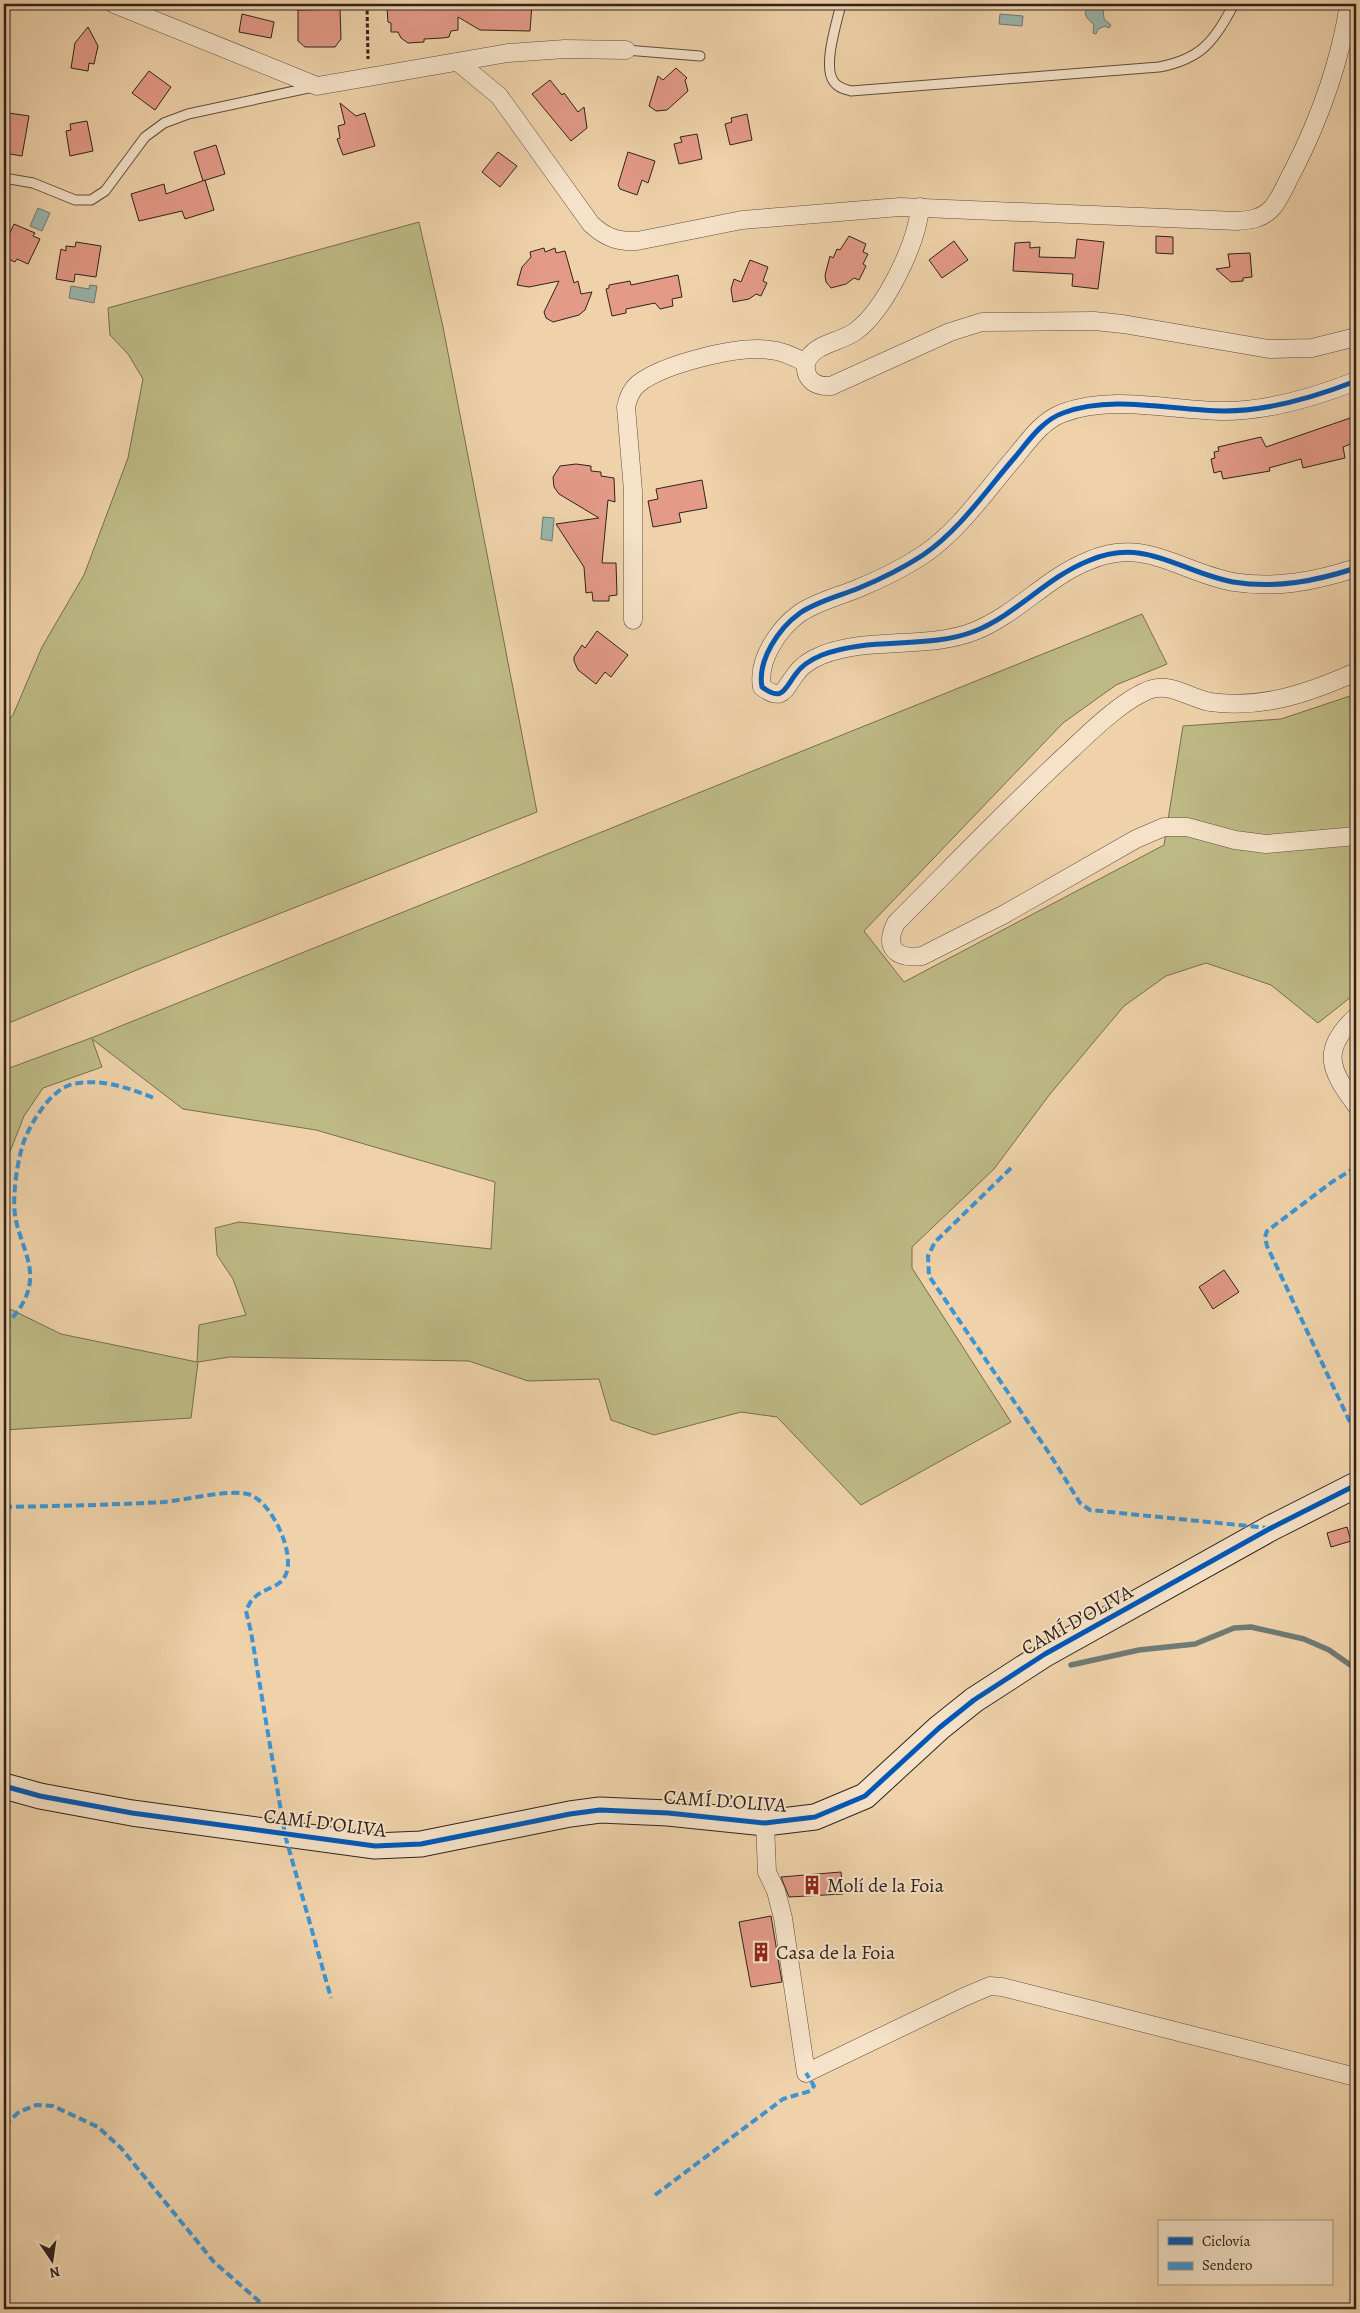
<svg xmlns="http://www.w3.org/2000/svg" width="1360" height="2313" font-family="Alegreya,serif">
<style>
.green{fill:#beba85;stroke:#766e51}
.water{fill:#9ab6ae;stroke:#6f7b74}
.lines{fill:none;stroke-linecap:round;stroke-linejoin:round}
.stream{stroke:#6f7b74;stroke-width:5.5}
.building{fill:#e39a87;stroke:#2e231d}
.lane-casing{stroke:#5e4f40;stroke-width:11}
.street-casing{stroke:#5e4f40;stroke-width:19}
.secondary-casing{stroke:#2e231d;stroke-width:27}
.path{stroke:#2e231d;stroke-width:3;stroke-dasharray:4 2.5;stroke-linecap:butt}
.lane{stroke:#f5e2c8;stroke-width:9}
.street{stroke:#f5e2c8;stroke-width:18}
.secondary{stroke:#f5e2c8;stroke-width:25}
.quiet{stroke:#3c95d5;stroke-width:4;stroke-dasharray:8 4;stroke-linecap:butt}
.cycleway-casing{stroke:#f5e2c8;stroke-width:8}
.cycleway{stroke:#0057b8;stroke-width:5}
.labels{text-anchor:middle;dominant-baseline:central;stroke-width:4;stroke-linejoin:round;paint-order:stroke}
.street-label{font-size:20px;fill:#2e231d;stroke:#f5e2c8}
.poi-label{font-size:20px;fill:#2e231d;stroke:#f5e2c8;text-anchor:start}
</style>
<rect width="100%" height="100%" fill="#efd2aa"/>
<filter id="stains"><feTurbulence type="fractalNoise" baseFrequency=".004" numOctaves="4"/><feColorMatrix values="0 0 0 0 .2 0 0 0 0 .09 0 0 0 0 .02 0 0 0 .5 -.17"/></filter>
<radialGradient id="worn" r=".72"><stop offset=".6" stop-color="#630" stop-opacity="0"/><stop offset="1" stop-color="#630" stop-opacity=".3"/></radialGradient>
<g class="green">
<path d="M419,222L443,327L537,812L139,969L4,1025V725L13,715L42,647L84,575L128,458L143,379L128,354L110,335L108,308Z"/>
<path d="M1142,614L1167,664L1116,685L1063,723L864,931L904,982L1164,845L1183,726L1281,719L1356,694V993L1318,1023L1271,985L1206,963L1166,976L1124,1006L1050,1094L994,1169L912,1247V1268L1011,1422L861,1505L777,1417L741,1412L654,1435L611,1420L599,1379L528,1381L469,1361L230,1357L198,1362L191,1418L4,1430V1302V1306L61,1334L197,1362L199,1325L246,1315L233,1279L217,1255L215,1228L239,1222L491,1249L495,1182L316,1130L183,1109L92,1039L102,1067L43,1088L24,1116L4,1167V1070L91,1038Z"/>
</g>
<g class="water">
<path d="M1090,4H1099L1103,8L1104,19L1111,25L1109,28L1105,26L1098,29L1096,34L1093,33L1094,25L1087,18L1085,13Z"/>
<path d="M1000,14L1023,16L1022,26L999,24Z"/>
<path d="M38,208L50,213L42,231L30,226Z"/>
<path d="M90,285L97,286L94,303L69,298L71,286L89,289Z"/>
<path d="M543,517L554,518L552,541L541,539Z"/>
</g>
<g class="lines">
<path class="stream" d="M1071,1665L1139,1650L1195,1644L1234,1628L1251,1627L1304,1639L1329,1650L1356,1669"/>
</g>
<g class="building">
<path d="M433,4H532L530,31L480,30L458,17V30L451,31L449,37L443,38L424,39V42L408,43L401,38L398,32H391V23L388,22L387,8L433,9Z"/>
<path d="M340,9L341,39L335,47H305L298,41V10Z"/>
<path d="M242,14L274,22L271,38L239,32Z"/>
<path d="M88,27L98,46L94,64L89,63L88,71L71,68L75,43Z"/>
<path d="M676,68L687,78L685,80L688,91L667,110L656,111L649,106L658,76L663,80Z"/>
<path d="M149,71L171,87L155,110L132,93Z"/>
<path d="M550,80L562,95L564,93L578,112L584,107L587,128L571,141L532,94Z"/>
<path d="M340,103L356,116L365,113L375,146L343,155L337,139L340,138L338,126L345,124Z"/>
<path d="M9,113L29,116L22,156L4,153Z"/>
<path d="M747,114L752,140L730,145L725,124L732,122L731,118Z"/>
<path d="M87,121L93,151L70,156L66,131L71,130L70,124Z"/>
<path d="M697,134L702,159L679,164L674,144L682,142L680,137Z"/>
<path d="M216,145L225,174L203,181L194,152Z"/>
<path d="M498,152L517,166L500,187L482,172Z"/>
<path d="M628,152L655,161L648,183L642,180L637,195L620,189L618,185Z"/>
<path d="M205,180L214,210L185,219L182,211L139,221L131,194L164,184L166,194Z"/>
<path d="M14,224L35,233L33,236L40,239L28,264L17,259L15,262L4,257V246Z"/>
<path d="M849,236L866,244L863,252L868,254L863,264L866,266L859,280L854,278L846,284L831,288L826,282L825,275L830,256L833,258L837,249L840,250Z"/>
<path d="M1156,236L1173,237V254L1156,253Z"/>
<path d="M1077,239L1104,242L1098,289L1072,286L1073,274L1013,271L1015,243L1030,242V248L1040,247L1039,257L1075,258Z"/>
<path d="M954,241L968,260L942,278L929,260Z"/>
<path d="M76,242L101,246L96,277L75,274L74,282L56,279L61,249L66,251V246L75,247Z"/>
<path d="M544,248L545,252L555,248L556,253L565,251L574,283L578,281L581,294L592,292L585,310L579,315L553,322L546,318L544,312L559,281L529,287L517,285L522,267L531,257L530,252Z"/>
<path d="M1250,253L1252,277L1243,278V281L1231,282L1216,269L1230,267L1228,254Z"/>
<path d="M750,260L768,267L763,281L767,283L761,296L756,294L749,299L733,302L731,289L734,279L741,282Z"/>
<path d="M678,275L682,297L672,299L673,306L660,309L655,303L626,309V313L612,316L606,289L609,288V285L630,281L631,285Z"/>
<path d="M1356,416V442L1343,447L1345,458L1303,468L1301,459L1269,468L1270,471L1223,479L1221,471L1214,473L1211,459L1215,458L1214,452L1219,451L1218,447L1261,437L1266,447Z"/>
<path d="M576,464L591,466V471L601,472V476L614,478L615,502L608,500L602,563H616L617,595L609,596V601H593L592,592L586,593L584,567L556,524L599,518L559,494L554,487L553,477L560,466Z"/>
<path d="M702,480L707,508L679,513L681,522L653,527L648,501L658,499L656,489Z"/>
<path d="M597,631L628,655L611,677L605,672L596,684L578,670L574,661V657L582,645L585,648Z"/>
<path d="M1224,1270L1239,1292L1213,1309L1199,1287Z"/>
<path d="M1347,1527L1351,1541L1331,1547L1327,1533Z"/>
<path d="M841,1872L843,1894L789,1897L781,1877Z"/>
<path d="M771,1916L782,1982L751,1987L739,1922Z"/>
</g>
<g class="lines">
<defs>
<g id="lane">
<path d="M841,4C837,22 822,67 834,82C838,88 845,89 851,91L1159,67C1202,59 1214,41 1234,4"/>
<path d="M626,50L700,56"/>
<path d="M4,178L33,183L75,200H91L105,191L145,137L164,123L188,114L313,87"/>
</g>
<g id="street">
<path d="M114,4L317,86L508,53L565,49L626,50"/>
<path d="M458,62L499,96L591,224C605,237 617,242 637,241L742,220L900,207L1237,221C1250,220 1262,219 1272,208C1281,198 1286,183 1293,171C1320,118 1340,63 1349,4"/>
<path d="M806,363C813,343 840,343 856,331C885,309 917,244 920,207"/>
<path d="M1356,381C1315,397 1269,411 1224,411C1173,411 1113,394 1063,413C1043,420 1029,440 1016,456C987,489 960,530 923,555C903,568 881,579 859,588C840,596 818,601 800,613C779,628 757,660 762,687C782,702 784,690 795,675C801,666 812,659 822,655C871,636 927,650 975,631C1017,614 1046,578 1088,561C1146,536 1179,572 1233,582C1276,589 1316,581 1356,568"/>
<path d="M633,620V491L626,407C628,397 631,390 638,384C663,364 739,345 770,350C783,351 795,357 806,363C804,380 816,387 831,386L950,332L982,322L1094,321L1123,324L1269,349L1312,348L1356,337"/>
<path d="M1356,672C1309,693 1263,709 1210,702C1192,699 1171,683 1152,689C1126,697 1091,731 1071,750C1010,806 954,865 896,923C883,949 897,959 922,956L1003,915L1136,839L1164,827H1187L1235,840L1266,844L1356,836"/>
<path d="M1356,1017C1320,1050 1330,1070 1356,1105"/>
<path d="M765,1823L767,1872L776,1891L783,1918L806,2073L964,1997L990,1986L1002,1987L1356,2077"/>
</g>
<path id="secondary" d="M4,1786L40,1796L132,1813L375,1846L421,1844L570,1814L600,1810L668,1813L765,1823L815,1817L865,1796L939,1728L974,1700L1045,1654L1271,1528L1356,1485"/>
</defs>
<use href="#lane" class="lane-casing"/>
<use href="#street" class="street-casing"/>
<use href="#secondary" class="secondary-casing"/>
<path class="path" d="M367,4L368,59"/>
<use href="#lane" class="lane"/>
<use href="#street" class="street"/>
<use href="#secondary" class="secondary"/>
<g class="quiet">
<path d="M1356,1167L1332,1182L1267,1231L1265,1237L1267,1246L1356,1435"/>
<path d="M1011,1168L935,1242L928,1256L929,1276L1051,1456L1080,1503L1090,1510L1268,1528"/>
<path d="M4,1326C17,1314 28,1300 30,1281C32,1259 18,1237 15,1215C12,1195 18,1154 26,1136C34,1118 52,1089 73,1084C102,1078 128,1088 154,1098"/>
<path d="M4,1507C57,1506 111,1505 164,1502C186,1500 232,1488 251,1495C272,1504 295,1552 286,1574C280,1589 264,1587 254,1598C250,1601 248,1607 246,1611L251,1632L285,1835L331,1998"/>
<path d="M4,2125L19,2112L36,2105L53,2106L98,2127L121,2148L214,2262L268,2309"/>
<path d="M655,2195L783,2099L810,2091L814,2086L806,2073"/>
</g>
<defs>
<g id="cycleway">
<path d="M1356,381C1315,397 1269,411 1224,411C1173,411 1113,394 1063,413C1043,420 1029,440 1016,456C987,489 960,530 923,555C903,568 881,579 859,588C840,596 818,601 800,613C779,628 757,660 762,687C782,702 784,690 795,675C801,666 812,659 822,655C871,636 927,650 975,631C1017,614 1046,578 1088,561C1146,536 1179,572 1233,582C1276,589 1316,581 1356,568"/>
<path d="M4,1786L40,1796L132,1813L375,1846L421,1844L570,1814L600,1810L668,1813L765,1823L815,1817L865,1796L939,1728L974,1700L1045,1654L1271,1528L1356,1485"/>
</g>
</defs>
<use href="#cycleway" class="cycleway-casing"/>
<use href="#cycleway" class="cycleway"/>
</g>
<defs>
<symbol id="building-bare" viewBox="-9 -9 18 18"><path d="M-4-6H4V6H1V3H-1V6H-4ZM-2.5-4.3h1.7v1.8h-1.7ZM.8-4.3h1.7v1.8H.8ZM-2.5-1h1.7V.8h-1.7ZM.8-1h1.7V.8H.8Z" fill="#8f2418" stroke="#f5e2c8" stroke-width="2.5" paint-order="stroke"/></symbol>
</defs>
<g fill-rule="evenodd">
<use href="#building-bare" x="798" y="1871" width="28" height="28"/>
<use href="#building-bare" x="747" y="1938" width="28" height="28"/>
</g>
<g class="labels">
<g class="street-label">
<text transform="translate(1077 1620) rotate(-29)">CAMÍ D’OLIVA</text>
<text transform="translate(725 1801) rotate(4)">CAMÍ D’OLIVA</text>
<text transform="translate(325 1823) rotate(7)">CAMÍ D’OLIVA</text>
</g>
<g class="poi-label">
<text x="827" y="1885">Molí de la Foia</text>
<text x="776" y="1952">Casa de la Foia</text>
</g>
</g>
<rect width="1360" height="2313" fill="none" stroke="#efd2aa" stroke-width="20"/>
<rect x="5" y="5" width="1350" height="2303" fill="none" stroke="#2e231d" stroke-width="2.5"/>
<rect x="10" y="10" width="1340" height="2293" fill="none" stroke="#2e231d"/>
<rect x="1158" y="2220" width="175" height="65" fill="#f5e2c8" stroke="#a59684"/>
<rect x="1168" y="2237" width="25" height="8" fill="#0057b8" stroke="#a59684"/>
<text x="1202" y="2246" font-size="15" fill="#2e231d">Ciclovía</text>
<rect x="1168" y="2262" width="25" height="8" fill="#3c95d5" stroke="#a59684"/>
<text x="1202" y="2270" font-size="15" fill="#2e231d">Sendero</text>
<g transform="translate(52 2260) rotate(167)" stroke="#f5e2c8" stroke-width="4" paint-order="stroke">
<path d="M0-4L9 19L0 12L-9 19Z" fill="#2e231d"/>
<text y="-8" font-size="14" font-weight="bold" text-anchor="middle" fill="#2e231d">N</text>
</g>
<rect width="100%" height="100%" filter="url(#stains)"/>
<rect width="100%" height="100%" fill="url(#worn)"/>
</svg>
